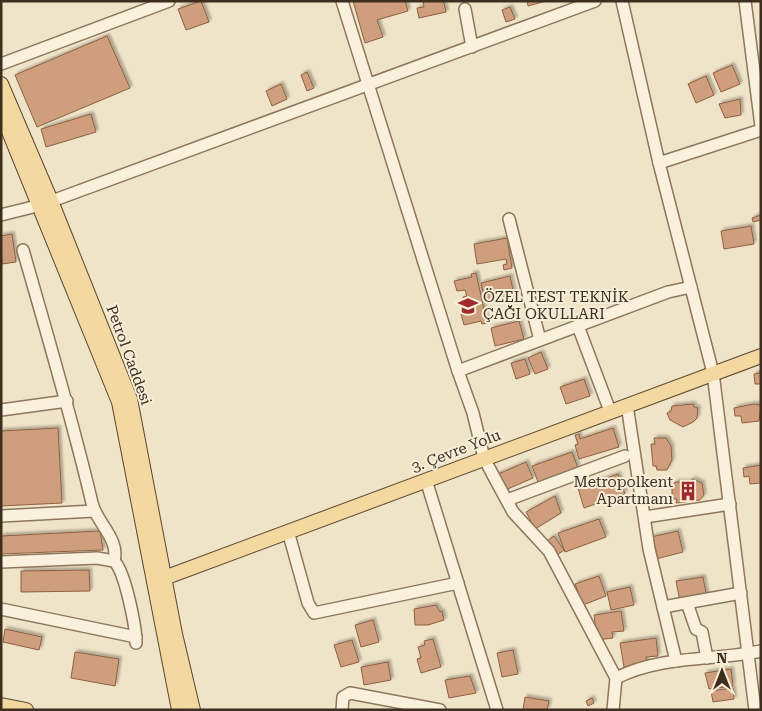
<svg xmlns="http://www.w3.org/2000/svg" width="762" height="711" font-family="'Roboto Serif',serif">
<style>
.building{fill:#cf9f7d;stroke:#8d5f41;filter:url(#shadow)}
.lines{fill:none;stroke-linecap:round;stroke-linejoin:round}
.minor-casing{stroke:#8d765c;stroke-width:14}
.major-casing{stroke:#5b4430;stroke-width:16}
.minor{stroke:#faf1dc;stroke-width:11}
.major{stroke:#f3d9a0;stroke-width:14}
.labels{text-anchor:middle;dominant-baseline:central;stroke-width:4;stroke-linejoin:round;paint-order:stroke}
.poi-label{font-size:15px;fill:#3d2e20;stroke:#f7eed8;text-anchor:start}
.street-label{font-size:15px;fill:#3d2e20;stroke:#f7eed8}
</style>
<defs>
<filter id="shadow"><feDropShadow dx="2.5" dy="-2.5" stdDeviation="1" flood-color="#0004"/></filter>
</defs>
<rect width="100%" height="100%" fill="#f0e4c8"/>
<g class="building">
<path d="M201,1L209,22L186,30L178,9Z"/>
<path d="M353,1H405L408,11L377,20L383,37L365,43Z"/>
<path d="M423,1H441L444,3L446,12L419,18L417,8L424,7Z"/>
<path d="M527,1H546L528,6Z"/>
<path d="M510,7L515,19L506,22L502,10Z"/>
<path d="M107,36L130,88L37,127L15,75Z"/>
<path d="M732,65L740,84L721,92L713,73Z"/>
<path d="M307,72L314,88L307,91L301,75Z"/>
<path d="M706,76L714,95L696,103L688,84Z"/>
<path d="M281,84L287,99L272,106L266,91Z"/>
<path d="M740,99L741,115L725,118L719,104Z"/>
<path d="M91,114L96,132L46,147L41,129Z"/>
<path d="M761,215V220L753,222L752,218Z"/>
<path d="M751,226L754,244L724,249L721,231Z"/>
<path d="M12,234L16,262L2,264L1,236Z"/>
<path d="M507,238L512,268L504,270L503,265L507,264L506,259L477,264L474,244Z"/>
<path d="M476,273L487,323L482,324L481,321L464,325L461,314L470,312L469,305L465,306L463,297L467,296L465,290L457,291L454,281L472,277L471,274Z"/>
<path d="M510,276L514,295L485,301L481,283Z"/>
<path d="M519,321L524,339L495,346L491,328Z"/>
<path d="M541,352L548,369L535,374L528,358Z"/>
<path d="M525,359L530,374L516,379L511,363Z"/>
<path d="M760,371H761V384H755L754,374L760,373Z"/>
<path d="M584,379L590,396L566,404L560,387Z"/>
<path d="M693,404L694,407L698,408L697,418L693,422L683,427L670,420L667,413L671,411L672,406Z"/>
<path d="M754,404L761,405L759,421L742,423L741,416H735L734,408Z"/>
<path d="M58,428L62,503L1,506V431Z"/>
<path d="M613,428L619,447L579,459L575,445L578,444L575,435L579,434L580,439Z"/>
<path d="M654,438H666L671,446L672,460L667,470H657L656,466H653L651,444H655Z"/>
<path d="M572,452L578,468L538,482L532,466Z"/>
<path d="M526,462L533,478L503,491L496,475Z"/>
<path d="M761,465V483L750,484L749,476L744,477L743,468Z"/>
<path d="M618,474L625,494L584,508L578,488Z"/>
<path d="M693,479L702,483L704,495L700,500L676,503L677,499H672V488L675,482H688Z"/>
<path d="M555,496L561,513L535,529L526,512Z"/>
<path d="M599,519L606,537L565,552L558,533Z"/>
<path d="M100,531L103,550L1,554V536Z"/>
<path d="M678,531L683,552L656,559L651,537Z"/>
<path d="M554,536L564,550L557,555L547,541Z"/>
<path d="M89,570L90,591L21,592V571Z"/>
<path d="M599,576L606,596L583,605L575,584Z"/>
<path d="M703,577L707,598L680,602L676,581Z"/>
<path d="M630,587L634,605L611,610L607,592Z"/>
<path d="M436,605L440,612L442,611L444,620L428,625H415L414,609Z"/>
<path d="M621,611L624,631L612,632L613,638L597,640L594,615Z"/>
<path d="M373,620L379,642L361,647L355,625Z"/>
<path d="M5,629L42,637L39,650L3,642Z"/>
<path d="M656,638L658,656L646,657L647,663L624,667L620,643Z"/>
<path d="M433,639L441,667L421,673L417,659L421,658L418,647L425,645L424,641Z"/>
<path d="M352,640L359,662L341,667L334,645Z"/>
<path d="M513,650L518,674L502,677L497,653Z"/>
<path d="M75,652L119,659L115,686L71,678Z"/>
<path d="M388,662L391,680L364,685L361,667Z"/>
<path d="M731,669L733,686L709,689L705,673Z"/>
<path d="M470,676L476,693L449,698L445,680Z"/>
<path d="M733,688L734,699L713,702L711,691Z"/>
<path d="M525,697L549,701L547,710H523Z"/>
<path d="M592,698L594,703L588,706L586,701Z"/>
</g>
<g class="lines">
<defs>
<g id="minor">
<path d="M342,1L458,371L473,413L484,458L494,477L513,512L549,551L616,678L613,710"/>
<path d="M622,1L659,163L713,373L755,710"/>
<path d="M745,1L761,126"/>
<path d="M465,9L472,47"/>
<path d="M1,64L169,1"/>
<path d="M659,163L761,130"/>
<path d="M1,215L41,205L595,1"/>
<path d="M509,219L540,340"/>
<path d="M23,250C47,334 72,418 92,503C96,522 120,539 114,561"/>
<path d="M578,326L610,411"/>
<path d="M458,371L668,292L691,287"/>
<path d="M627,405L649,549L676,661"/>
<path d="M1,410L67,401"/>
<path d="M426,480L497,710"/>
<path d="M507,500L625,456"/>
<path d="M1,516L94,511"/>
<path d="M645,517L730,504"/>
<path d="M288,531L308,603L314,613L458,583"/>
<path d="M1,562L97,558L114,561C125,571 136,627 136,643"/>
<path d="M687,603L696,629L702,632L707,658"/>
<path d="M663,607L741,593"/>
<path d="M1,609L136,637"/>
<path d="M616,678C661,655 713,661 761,651"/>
<path d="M342,710L343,697L350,693L440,710"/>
</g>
<g id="major">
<path d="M1,84L51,201L130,399L175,634L193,710"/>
<path d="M1,112L119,402L179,710"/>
<path d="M164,578L761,356"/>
<path d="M1,705L26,710"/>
</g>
</defs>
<use href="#minor" class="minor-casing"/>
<use href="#major" class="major-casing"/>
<use href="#minor" class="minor"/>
<use href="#major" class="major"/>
</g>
<defs>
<symbol id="school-bare" viewBox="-9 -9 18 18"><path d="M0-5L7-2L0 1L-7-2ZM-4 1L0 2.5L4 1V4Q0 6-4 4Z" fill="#9e2a2b" stroke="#f7eed8" stroke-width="2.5" paint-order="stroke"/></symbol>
<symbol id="building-bare" viewBox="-9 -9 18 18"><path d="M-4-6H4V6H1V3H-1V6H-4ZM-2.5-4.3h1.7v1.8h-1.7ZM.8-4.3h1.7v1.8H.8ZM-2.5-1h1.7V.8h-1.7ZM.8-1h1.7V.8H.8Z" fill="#9e2a2b" stroke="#f7eed8" stroke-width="2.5" paint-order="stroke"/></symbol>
</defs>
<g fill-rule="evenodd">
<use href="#school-bare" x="454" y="292" width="28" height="28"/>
<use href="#building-bare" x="674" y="477" width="28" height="28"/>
</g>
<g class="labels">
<g class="poi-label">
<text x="483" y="297">ÖZEL TEST TEKNİK<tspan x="483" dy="17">ÇAĞI OKULLARI</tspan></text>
<text x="673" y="482" text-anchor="end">Metropolkent<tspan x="673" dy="17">Apartmanı</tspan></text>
</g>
<g class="street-label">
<text transform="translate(129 355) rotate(70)">Petrol Caddesi</text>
<text transform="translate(456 451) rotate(-21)">3. Çevre Yolu</text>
</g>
</g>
<rect width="762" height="711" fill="none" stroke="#3d2e20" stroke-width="5"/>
<g transform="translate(722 671)" stroke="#f7eed8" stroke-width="4" paint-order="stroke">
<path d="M0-4L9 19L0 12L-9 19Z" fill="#3d2e20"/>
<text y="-8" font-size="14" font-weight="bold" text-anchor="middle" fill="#3d2e20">N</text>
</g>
</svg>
